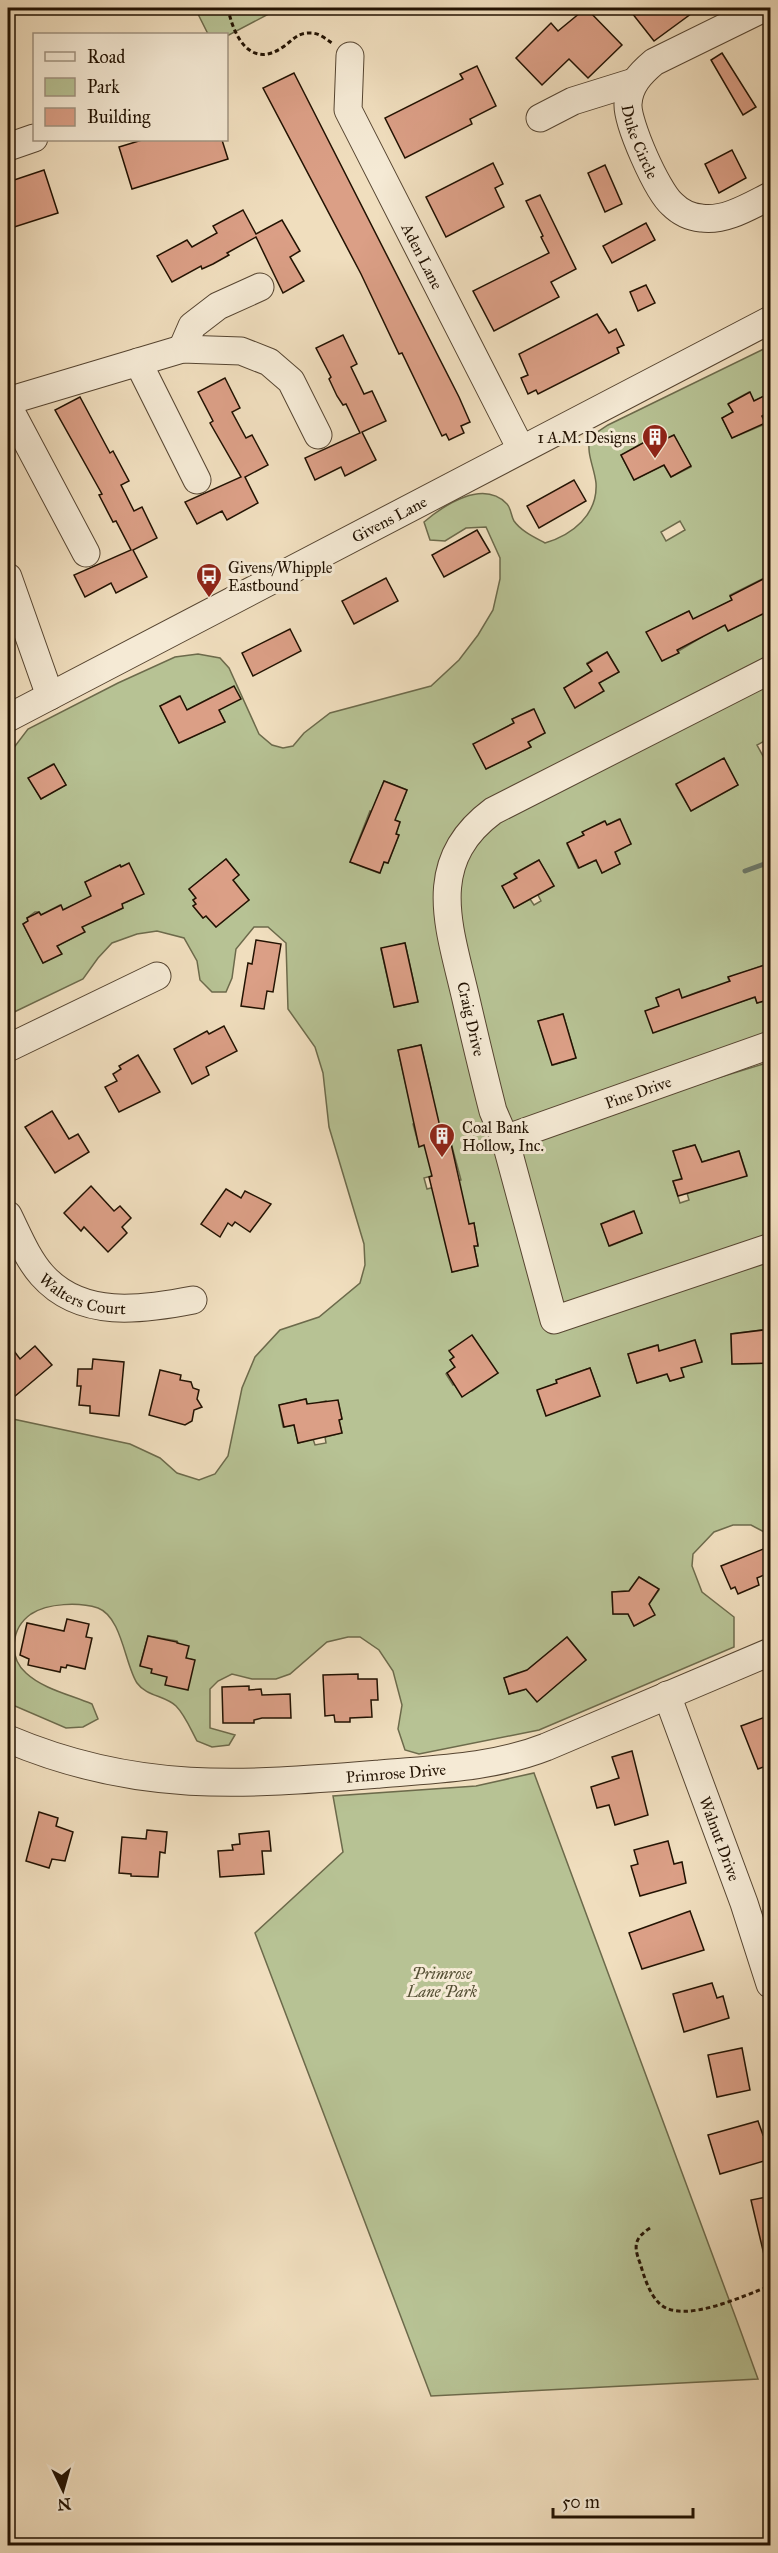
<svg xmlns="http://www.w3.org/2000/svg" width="778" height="2553" font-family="'IM FELL Great Primer',serif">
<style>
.green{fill:#b7c294;stroke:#6c6a4b;stroke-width:1.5;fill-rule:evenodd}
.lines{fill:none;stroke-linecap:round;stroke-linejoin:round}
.stream{stroke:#6b7869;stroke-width:5}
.building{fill:#db9f86;stroke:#221202;stroke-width:1.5}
.minor-casing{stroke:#564531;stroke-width:29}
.path{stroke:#221202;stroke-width:3;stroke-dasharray:4.5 3;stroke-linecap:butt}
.minor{stroke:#f5ead5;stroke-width:27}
.labels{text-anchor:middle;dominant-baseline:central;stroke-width:6;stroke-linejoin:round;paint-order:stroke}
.street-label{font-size:16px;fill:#221202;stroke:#f5ead5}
.poi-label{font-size:16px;fill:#221202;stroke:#f5ead5;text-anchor:start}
.park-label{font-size:16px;font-style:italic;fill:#565035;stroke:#f5ead5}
</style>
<rect width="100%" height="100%" fill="#f0debe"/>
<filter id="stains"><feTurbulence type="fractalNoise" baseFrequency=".00333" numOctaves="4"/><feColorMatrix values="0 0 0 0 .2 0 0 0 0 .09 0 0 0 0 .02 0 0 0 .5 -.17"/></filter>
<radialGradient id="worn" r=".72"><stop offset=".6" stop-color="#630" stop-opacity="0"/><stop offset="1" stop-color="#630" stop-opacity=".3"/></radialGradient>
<g class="green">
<path d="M195,8H280L227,36L226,34H208Z"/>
<path d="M770,346V403L766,395L754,401L749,392L729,403L733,412L722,418L732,438L765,424L762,416L770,411V575L730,595L732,600L716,608L728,631L770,610V738L757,745L770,769V963L728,978L737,1003L755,997L757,1003L770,999V1034L711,1080L770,1062V1329L731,1334L732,1364L770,1363V1535L751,1525H733L714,1532L693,1554L692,1566L702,1592L734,1617V1647L539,1730L419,1754L405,1750L398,1729L402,1705L393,1671L379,1650L360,1637H348L327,1642L290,1674L276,1679H252L232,1674L218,1681L210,1689V1728L235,1735L229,1745L212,1747L197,1741C191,1730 185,1715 176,1706C166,1696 146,1696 137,1683C125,1665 122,1617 98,1608C79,1602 48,1603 31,1614C11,1628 8,1657 26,1673C43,1689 71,1695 92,1704L98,1719L83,1727L66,1728L8,1703V1418L130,1444L160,1458L177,1473L199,1480L215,1474L228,1456L242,1388L255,1357L280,1330L319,1317L360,1283L365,1265L364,1244L329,1127L323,1073L315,1047L288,1009L286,943L268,927H254L236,949L232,978L226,992H212L200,980L197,961L184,938L157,931L137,934L112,943L98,958L83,979L8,1015V983L13,980L8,970L9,754L28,729L118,683L175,657L198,654L220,658L229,668L259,734L272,745L283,748L293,746L304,733L330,713L431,686L459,660L478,635L493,610L500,579V558L486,527L466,528L445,541L430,540L424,522C444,505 483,479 507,504C511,508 511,516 514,521C521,531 534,537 545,543C572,535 598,515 596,483C594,466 586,454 590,437L608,425ZM674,435L691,467L671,477L664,465L634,480L621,455L652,438L655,444ZM680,521L685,530L666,541L661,532ZM689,611L702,637L662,661L647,632ZM607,652L619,672L599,683L575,708L564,688L592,671L587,663ZM179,696L187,710L212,697L225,722L179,743L160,706ZM533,709L545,733L528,742L531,747L486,769L474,744L514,723L512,719ZM723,759L738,785L691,811L676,785ZM53,764L66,785L41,799L29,778ZM384,781L407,790L398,813L389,818L400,822L396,834L399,835L388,863L384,862L379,873L350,862L370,811L377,813L375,804ZM619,819L631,844L615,852L620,864L602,873L596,860L578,868L567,844L584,835L583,832L604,821L607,825ZM226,859L239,875L227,885L249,900L216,927L206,916L203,918L193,906L196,904L193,900L196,898L189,889ZM539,860L554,886L538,895L541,901L534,905L530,899L514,908L502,886L517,878L515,873ZM120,865L143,894L127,902L120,900L123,908L102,918L85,882ZM60,905L63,910L73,905L84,932L57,946L61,954L43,963L23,924L28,921L27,918L35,912H39L41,915ZM405,943L418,1002L394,1007L381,949ZM679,990L682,998L703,990L711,1012L659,1006L656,998ZM563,1014L576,1058L553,1065L538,1021ZM421,1045L432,1093L409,1098L398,1050ZM437,1118L443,1140L450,1139L461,1180L427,1189L424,1178L435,1175L425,1145L419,1146L413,1124ZM695,1145L702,1162L739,1151L747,1175L687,1193L689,1200L680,1203L673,1181L683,1178L673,1151ZM633,1211L642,1233L610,1246L601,1224ZM474,1224L478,1245L474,1246L478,1266L452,1272ZM695,1340L702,1361L681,1368L683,1377L670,1381L667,1374L637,1383L628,1354L657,1345L660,1353ZM450,1351L498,1373L472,1391L463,1379L453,1385L446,1374L455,1367L450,1360L454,1357ZM590,1368L600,1396L546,1415L537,1391L557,1383L556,1380ZM306,1399L308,1406L326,1401L327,1403L338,1401L342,1419L339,1420L342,1433L325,1437L326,1443L315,1445L313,1439L298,1443L294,1425L283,1427L279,1405ZM639,1577L659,1590L649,1604L654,1615L634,1626L628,1614H613L612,1592L629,1591ZM148,1636L177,1641L186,1658L195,1660L152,1669L140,1665ZM567,1637L586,1660L537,1701L524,1687L533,1666ZM518,1673L524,1690L509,1694L504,1678Z"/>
<path d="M534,1773L741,2332L758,2379L431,2396L255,1933L343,1852L333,1796L476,1786Z"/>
</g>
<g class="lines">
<path class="stream" d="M745,871L770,862"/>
</g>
<g class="building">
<path d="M586,8L622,45L588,78L569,59L542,85L516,58L551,23L558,31Z"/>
<path d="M628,8H699L654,41Z"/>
<path d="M722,53L756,107L743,115L711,60Z"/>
<path d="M477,66L496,106L470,119L472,124L405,158L385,118L463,79L460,74Z"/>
<path d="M294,73L459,397L470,422L461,426L464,433L449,440L446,434L442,436L402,353L399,354L361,274L263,88Z"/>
<path d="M142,140H222L228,159L132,189L119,147Z"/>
<path d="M732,150L746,178L719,193L705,164Z"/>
<path d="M493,163L503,184L495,188L504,207L446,237L426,197Z"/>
<path d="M605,165L622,204L605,212L588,173Z"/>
<path d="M44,170L58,213L8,229V182Z"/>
<path d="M540,195L576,269L551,282L559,297L494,331L473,291L549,253L541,237L543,236L526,201Z"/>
<path d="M243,210L256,234L282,220L300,251L290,257L304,281L283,293L256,237L227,253L229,255L213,264L202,269L201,266L172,282L157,256L187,240L192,247L217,233L213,226Z"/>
<path d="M646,223L655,240L612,263L603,246Z"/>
<path d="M646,285L655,303L638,311L630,292Z"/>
<path d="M597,314L609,333L616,329L624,345L617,348L619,353L538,394L536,390L528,394L521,378L528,375L519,354Z"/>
<path d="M343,335L357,364L351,367L364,394L372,391L386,421L362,432L376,460L345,476L341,467L315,480L305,458L360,433L346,404L343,405L337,396L329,379L331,377L316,348Z"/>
<path d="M225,378L240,408L232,412L246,438L252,435L268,465L245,477L258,503L227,520L222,511L197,524L185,502L241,477L210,423L213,421L198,392Z"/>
<path d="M750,392L754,401L766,395L771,403V411L762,416L765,423L732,438L722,418L733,412L728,404Z"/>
<path d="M80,397L110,453L113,451L129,481L121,485L134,511L142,507L157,538L133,550L147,577L116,593L111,583L85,597L74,575L131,550L116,521L113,522L99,495L102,494L55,410Z"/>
<path d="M674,435L691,466L671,477L664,465L634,480L621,455L652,438L655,444Z"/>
<path d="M574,480L586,501L539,528L527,506Z"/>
<path d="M477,530L490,552L444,577L432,555Z"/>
<path d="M771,575V610L728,631L725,625L677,650L679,653L662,661L646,632L689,611L693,619L732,600L730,596Z"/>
<path d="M386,578L398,601L354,624L342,601Z"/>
<path d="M290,629L301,651L253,676L242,653Z"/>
<path d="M607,652L619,672L599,683L604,691L575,708L564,688L592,671L587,664Z"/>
<path d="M234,686L241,699L219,710L225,722L179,743L160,706L180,696L187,710Z"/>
<path d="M534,709L545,733L528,742L531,747L486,769L473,744L514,723L512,719Z"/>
<path d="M724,758L738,785L691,811L676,784Z"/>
<path d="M54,764L66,785L41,799L28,778Z"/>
<path d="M384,781L407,790L395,820L400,822L396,834L399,835L388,863L384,862L380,873L350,862Z"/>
<path d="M620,819L631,844L615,852L620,864L602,873L596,860L579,868L567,843L584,835L582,832L605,821L607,825Z"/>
<path d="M226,859L239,875L233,880L249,900L216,927L206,916L203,918L193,906L196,904L193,900L196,898L189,889Z"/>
<path d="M539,860L554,886L514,908L502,886L517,878L514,874Z"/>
<path d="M129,863L144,894L122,904L123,908L82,927L85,932L57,946L62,954L43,963L23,924L28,921L27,918L39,912L41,915L61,905L63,910L91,896L85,882L120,865L121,867Z"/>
<path d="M256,940L281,944L273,992L267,991L264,1009L241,1006L248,963L252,964Z"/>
<path d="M405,943L418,1002L394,1007L381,948Z"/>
<path d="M771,963V999L757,1003L755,997L653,1033L645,1011L659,1006L656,998L679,989L682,998L730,981L728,977Z"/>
<path d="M563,1014L576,1058L552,1065L538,1021Z"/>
<path d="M224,1026L237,1051L206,1067L209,1075L192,1084L174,1049L207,1031L209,1034Z"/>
<path d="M421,1045L443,1140L450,1139L469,1224L474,1223L478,1246H474L478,1266L452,1272L429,1177L432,1176L424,1145L419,1147L398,1050Z"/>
<path d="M138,1055L160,1092L119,1112L105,1087L117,1081L113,1074L121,1069L119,1066Z"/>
<path d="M52,1111L69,1139L78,1134L89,1152L55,1173L25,1127Z"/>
<path d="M695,1145L702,1162L739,1151L747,1176L678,1196L673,1181L682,1179L673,1151Z"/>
<path d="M91,1186L114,1211L120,1206L131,1218L122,1227L127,1233L108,1252L84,1227L81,1231L64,1213Z"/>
<path d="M226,1189L241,1198L245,1191L271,1204L250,1232L235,1222L232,1226L228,1223L220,1237L201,1224Z"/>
<path d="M634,1211L642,1233L609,1246L601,1224Z"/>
<path d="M771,1329V1363L732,1364L731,1334Z"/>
<path d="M472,1335L498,1373L462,1397L447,1373L455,1367L450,1360L454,1357L449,1351Z"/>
<path d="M695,1340L702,1362L681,1368L684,1377L670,1381L667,1374L637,1383L628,1354L658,1345L659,1351Z"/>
<path d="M8,1343L20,1359L35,1346L52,1365L14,1397L8,1389Z"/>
<path d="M93,1359L124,1362L119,1416L90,1413V1406L79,1405L81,1386H77L78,1369H92Z"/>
<path d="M590,1368L600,1396L546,1416L537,1390L557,1383L556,1380Z"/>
<path d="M160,1370L181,1375L180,1380L191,1382L193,1388L199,1390L197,1399L202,1407L194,1410L192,1421L185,1425L149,1415Z"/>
<path d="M306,1399L307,1404L338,1400L342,1419L339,1420L342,1433L298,1443L294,1425L284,1427L279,1405Z"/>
<path d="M771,1546V1572L757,1578L759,1585L738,1594L735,1587L731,1589L721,1566Z"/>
<path d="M639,1577L659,1589L649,1604L655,1615L634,1626L628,1614H613L612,1592L629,1591Z"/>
<path d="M67,1619L89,1624L86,1637L92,1638L85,1669L67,1665L66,1668L61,1667L60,1672L28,1665L29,1659L20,1655L27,1623L64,1631Z"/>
<path d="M148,1636L177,1642V1643L189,1646L186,1658L195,1660L188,1690L165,1685L167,1677L151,1673L152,1669L140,1666Z"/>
<path d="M567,1637L586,1660L537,1702L526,1689L509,1694L504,1678L527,1670Z"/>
<path d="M358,1674V1679H377L378,1700H371L372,1717L350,1718V1722H335L334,1715L325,1716L323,1675Z"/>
<path d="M249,1686V1690L261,1689L262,1695L290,1694L291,1718H262L254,1720V1723H223L222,1687Z"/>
<path d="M771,1715V1764L758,1769L741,1726Z"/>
<path d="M632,1751L648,1815L615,1825L609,1805L597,1808L591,1787L619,1778L612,1757Z"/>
<path d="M39,1812L58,1818L56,1826L73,1832L65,1861L52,1859L49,1868L26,1861Z"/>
<path d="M147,1830L167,1832L165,1853L160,1852L158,1877L131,1876V1874L119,1873L122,1837L146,1839Z"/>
<path d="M269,1831L271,1851H262L264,1874L220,1877L218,1851L233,1850L232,1845L240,1844L239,1834Z"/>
<path d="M668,1841L674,1864L682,1862L686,1883L640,1896L631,1866L638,1864L634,1850Z"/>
<path d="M690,1911L704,1950L642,1969L629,1933Z"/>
<path d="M712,1983L717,1998L723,1996L729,2018L684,2032L673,1994Z"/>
<path d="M742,2048L750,2090L717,2097L708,2055Z"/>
<path d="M758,2121L763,2135L771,2133V2159L720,2174L708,2135Z"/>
<path d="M771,2196V2258L765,2259L751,2200Z"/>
</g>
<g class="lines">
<defs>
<g id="minor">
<path id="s1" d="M764,8L654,62C641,73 629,85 628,104C627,123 657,191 672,204C680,212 690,217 701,218C724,222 750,206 770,196"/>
<path id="s2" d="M350,56L348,110L521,449"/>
<path d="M540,118L573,101L634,82"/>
<path d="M8,147L34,138"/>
<path d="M182,349L192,326L218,306L260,287"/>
<path d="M138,362L197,480"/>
<path d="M8,401L182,349L241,351L269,362L291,381L318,435"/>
<path d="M8,406L86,553"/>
<path d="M8,577L50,696"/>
<path id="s3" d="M8,718L770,320"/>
<path d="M8,1048L157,976"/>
<path id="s4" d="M505,1139L770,1045"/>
<path id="s5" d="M8,1215C18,1235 27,1258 42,1275C81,1319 142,1310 193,1300"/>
<path d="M768,1248L554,1320L505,1139L493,1111C483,1072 474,1034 465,995C449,926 424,862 493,811L770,670"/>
<path id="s6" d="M667,1695L744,1903L770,1984"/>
<path id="s7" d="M8,1739C138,1794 243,1785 380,1774C437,1769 492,1768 546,1747L770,1652"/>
</g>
</defs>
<use href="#minor" class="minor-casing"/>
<g class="path">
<path d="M228,8C233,35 250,70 283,47C293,40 298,32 311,33C319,33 326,39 332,43"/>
<path d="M650,2228C635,2238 633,2245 640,2263C644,2276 649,2294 660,2304C683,2325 745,2295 770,2286"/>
</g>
<use href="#minor" class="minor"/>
</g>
<defs>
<symbol id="building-pin" viewBox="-11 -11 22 30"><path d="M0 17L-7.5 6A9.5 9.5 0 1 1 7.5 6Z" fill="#8f2418" stroke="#f5ead5"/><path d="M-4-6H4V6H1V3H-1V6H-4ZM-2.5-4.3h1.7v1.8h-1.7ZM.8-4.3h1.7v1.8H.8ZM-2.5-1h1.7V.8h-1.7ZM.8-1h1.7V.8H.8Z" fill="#fff"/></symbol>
<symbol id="bus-pin" viewBox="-11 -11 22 30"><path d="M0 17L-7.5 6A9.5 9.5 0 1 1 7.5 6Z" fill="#8f2418" stroke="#f5ead5"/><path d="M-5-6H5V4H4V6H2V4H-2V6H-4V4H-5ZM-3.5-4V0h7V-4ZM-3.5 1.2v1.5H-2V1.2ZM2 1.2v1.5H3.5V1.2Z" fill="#fff"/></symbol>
</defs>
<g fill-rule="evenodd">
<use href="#building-pin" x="640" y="422" width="30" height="40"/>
<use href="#bus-pin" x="194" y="561" width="30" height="40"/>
<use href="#building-pin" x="427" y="1121" width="30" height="40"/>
</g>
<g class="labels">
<g class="street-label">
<text stroke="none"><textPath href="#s1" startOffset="213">Duke Circle</textPath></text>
<text stroke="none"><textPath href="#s2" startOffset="218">Aden Lane</textPath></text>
<text stroke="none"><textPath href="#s3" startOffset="430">Givens Lane</textPath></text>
<text transform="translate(471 1019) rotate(77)">Craig Drive</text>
<text stroke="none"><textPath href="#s4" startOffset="141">Pine Drive</textPath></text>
<text stroke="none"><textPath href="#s5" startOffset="116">Walters Court</textPath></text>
<text stroke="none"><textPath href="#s7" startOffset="394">Primrose Drive</textPath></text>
<text stroke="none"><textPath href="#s6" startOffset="153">Walnut Drive</textPath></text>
</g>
<g class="poi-label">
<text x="636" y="437" text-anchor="end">1 A.M. Designs</text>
<text x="228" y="567">Givens/Whipple<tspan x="228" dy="18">Eastbound</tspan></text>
<text x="462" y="1127">Coal Bank<tspan x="462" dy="18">Hollow, Inc.</tspan></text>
</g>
<g class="park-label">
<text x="442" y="1973">Primrose<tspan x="442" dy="18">Lane Park</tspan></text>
</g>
</g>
<rect width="778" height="2553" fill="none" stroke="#f0debe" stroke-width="30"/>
<rect x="9" y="9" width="760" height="2535" fill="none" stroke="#221202" stroke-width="3"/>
<rect x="15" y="15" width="748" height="2523" fill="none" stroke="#221202" stroke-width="1.5"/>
<rect x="33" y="33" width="195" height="108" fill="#f5ead5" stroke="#a19481" stroke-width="1.5"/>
<rect x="45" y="52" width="30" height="9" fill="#f5ead5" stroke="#a19481" stroke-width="1.5"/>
<text x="87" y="63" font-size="18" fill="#221202">Road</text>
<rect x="45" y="78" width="30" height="18" fill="#b7c294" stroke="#a19481" stroke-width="1.5"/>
<text x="87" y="93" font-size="18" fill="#221202">Park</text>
<rect x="45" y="108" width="30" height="18" fill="#db9f86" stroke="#a19481" stroke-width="1.5"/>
<text x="87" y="123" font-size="18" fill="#221202">Building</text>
<g transform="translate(63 2490) rotate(175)" stroke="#f5ead5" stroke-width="4.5" paint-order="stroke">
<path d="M0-4.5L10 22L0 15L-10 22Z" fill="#221202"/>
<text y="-9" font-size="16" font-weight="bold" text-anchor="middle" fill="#221202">N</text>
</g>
<path d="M553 2508v9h140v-9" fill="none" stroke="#221202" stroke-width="3"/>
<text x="562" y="2508" font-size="18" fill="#221202" stroke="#f5ead5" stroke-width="4.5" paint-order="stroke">50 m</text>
<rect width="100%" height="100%" filter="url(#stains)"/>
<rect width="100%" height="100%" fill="url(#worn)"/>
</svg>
